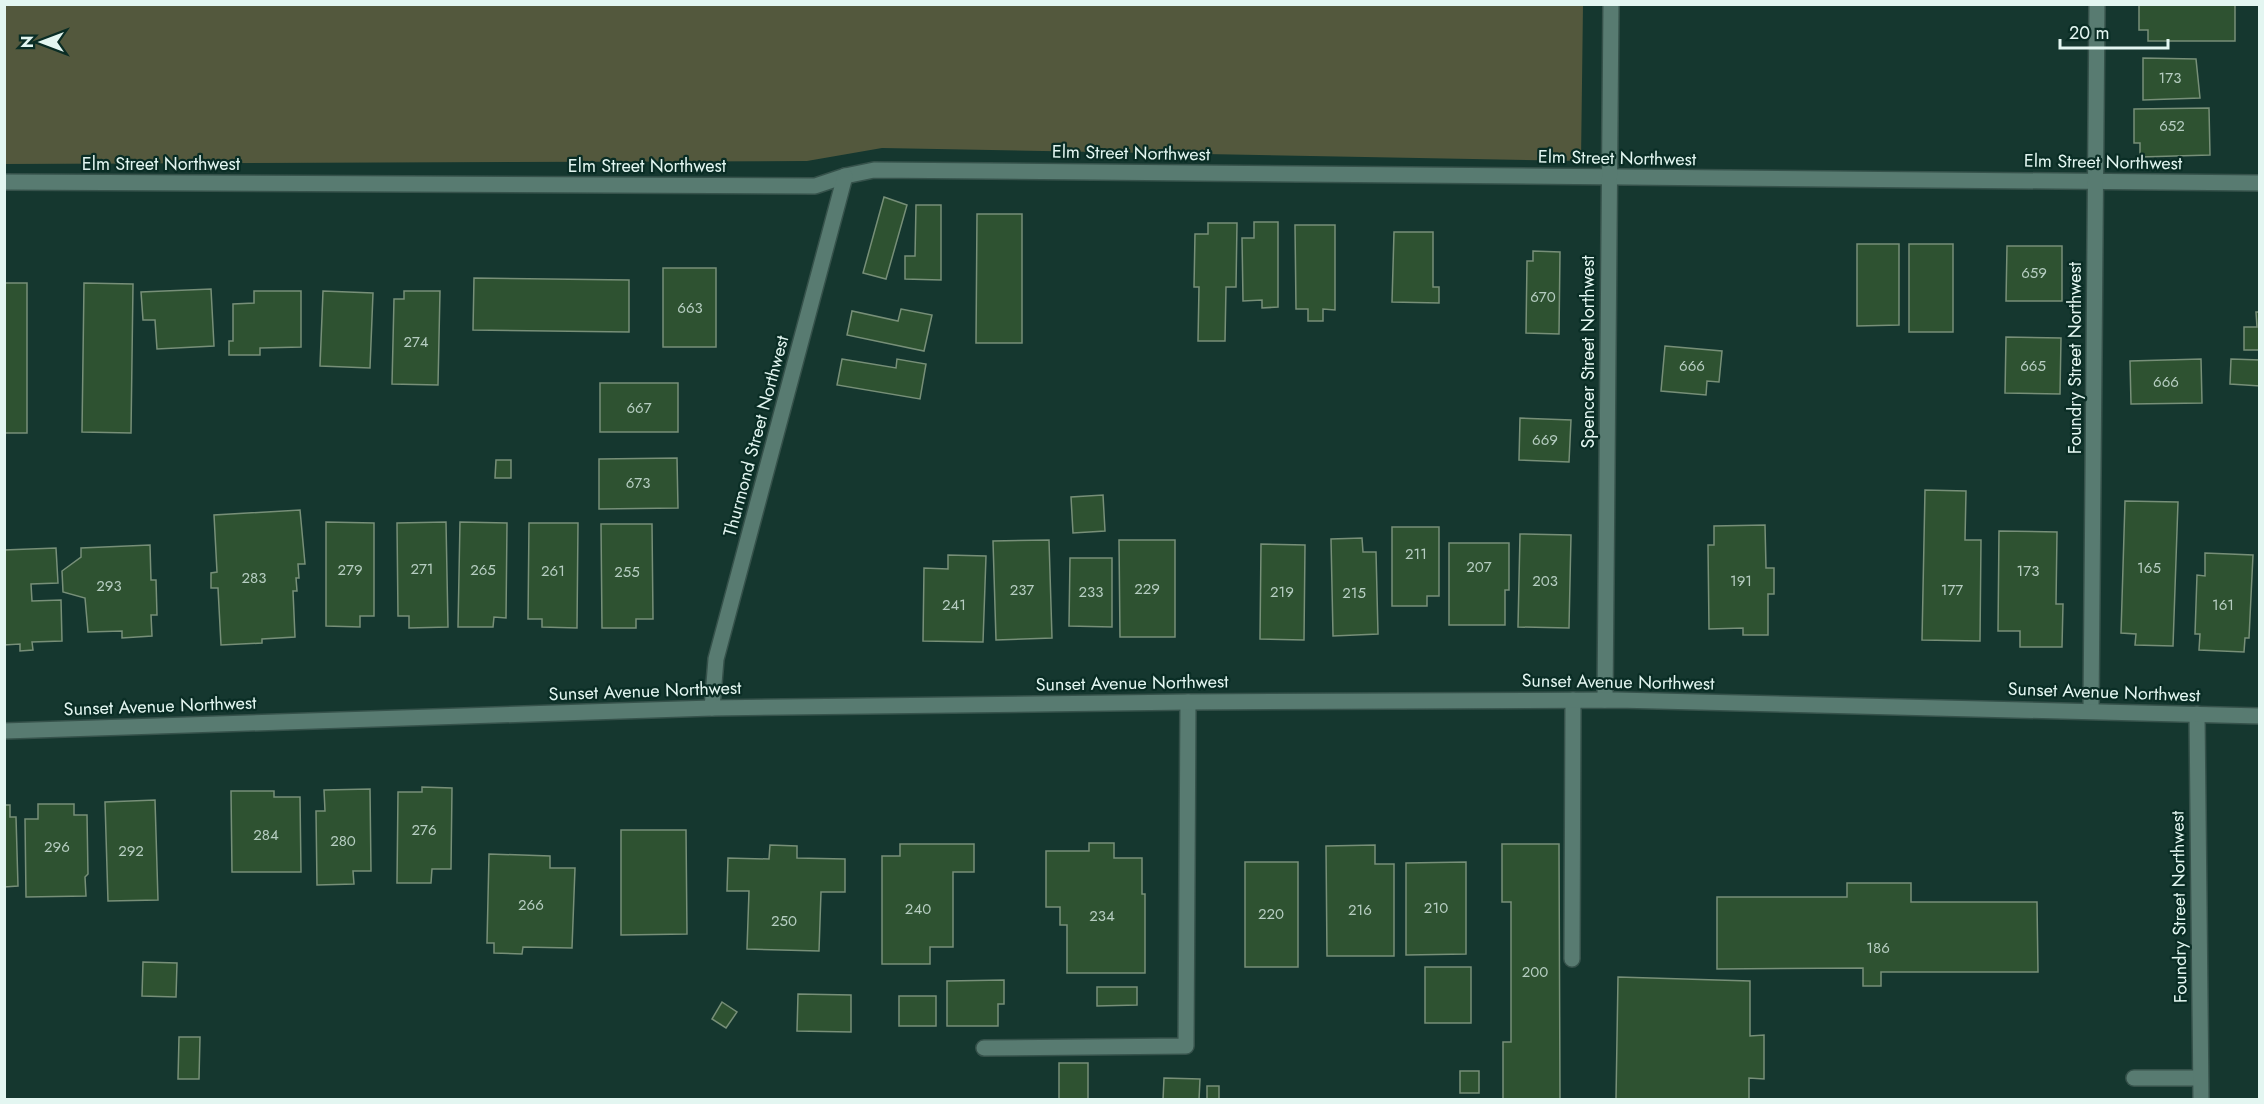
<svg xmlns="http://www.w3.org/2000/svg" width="2264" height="1104" font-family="Jost,sans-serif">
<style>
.green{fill:#53583d}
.building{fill:#2e5231;stroke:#778f78;stroke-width:1.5}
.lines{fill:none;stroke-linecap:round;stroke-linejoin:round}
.service-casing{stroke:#36524b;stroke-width:18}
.minor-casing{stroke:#36524b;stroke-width:18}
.service{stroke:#587b71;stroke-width:15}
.minor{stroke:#587b71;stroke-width:15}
.labels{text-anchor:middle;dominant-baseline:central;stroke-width:4.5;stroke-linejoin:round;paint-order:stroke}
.number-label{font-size:15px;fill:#b6cdc1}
.street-label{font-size:18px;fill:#e3f6f1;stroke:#0a2d25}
</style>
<rect width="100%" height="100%" fill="#15372f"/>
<path class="green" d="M4,5H1583L1581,161L882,148L807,161L5,164Z"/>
<g class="building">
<path d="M2139,4H2235V41H2148V30H2139Z"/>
<path d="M2143,58L2196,59L2200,98L2143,100Z"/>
<path d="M2209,108L2210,155L2140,157V143H2134V109Z"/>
<path d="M884,197L907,205L886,279L863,273Z"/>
<path d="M916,205H941V280L905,279V256H915Z"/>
<path d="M977,214H1022V343H976Z"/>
<path d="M1254,222H1278V307L1262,308V300L1243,301L1242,238H1254Z"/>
<path d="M1208,223H1237L1236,287H1226L1225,341H1198L1199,287H1194L1195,234H1208Z"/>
<path d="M1295,225H1335V310L1323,309V321H1308V309H1296Z"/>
<path d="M1394,232H1433V287H1439V303L1392,302Z"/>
<path d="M1857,244H1899V325L1857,326Z"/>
<rect x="1909" y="244" width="44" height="88"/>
<path d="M2007,246H2062V301H2006Z"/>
<path d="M1533,251L1560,252L1559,334L1526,333L1527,261H1533Z"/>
<rect x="663" y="268" width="53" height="79"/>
<path d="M474,278L629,280V332L473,330Z"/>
<rect x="4" y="283" width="23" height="150"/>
<path d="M84,283L133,284L131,433L82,432Z"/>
<path d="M211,289L214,346L157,349L155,320H143L141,292Z"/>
<path d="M254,291H301V347L260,348V355H229V341H233V304L254,303Z"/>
<path d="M323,291L373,293L370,368L320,366Z"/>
<path d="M404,291H440L438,385L392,384L394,299H404Z"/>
<path d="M901,309L932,315L924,351L847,335L852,311L898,321Z"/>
<path d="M2256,312H2260V350H2244V327H2257Z"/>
<path d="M2006,337L2061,338L2060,394L2005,393Z"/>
<path d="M1665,346L1722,351L1719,382L1707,381L1706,395L1661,391Z"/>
<path d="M842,359L896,368L897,359L926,364L920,399L837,385Z"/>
<path d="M2201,359L2202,403L2131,404L2130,361Z"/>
<path d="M2231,359L2260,360V386L2230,384Z"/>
<rect x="600" y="383" width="78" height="49"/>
<path d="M1520,418L1571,420L1569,462L1519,460Z"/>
<path d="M677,458L678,508L599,509V459Z"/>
<path d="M496,460H511V478H495Z"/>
<path d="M1925,490L1966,491L1965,540H1981L1980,641L1922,640Z"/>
<path d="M1103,495L1105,531L1073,533L1071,497Z"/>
<path d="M2125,501L2178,502L2173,646L2135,645L2136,634L2121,633Z"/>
<path d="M300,510L305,564H298L299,578H296L297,591H293L295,637L262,639V643L221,645L218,588H211V573L217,572L214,515Z"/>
<path d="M326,522L374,523V616H360V627L326,626Z"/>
<path d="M446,522L448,627L409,628V616H398L397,523Z"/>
<path d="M460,522L507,523L506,618L494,617L493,627H458Z"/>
<path d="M529,523H578L577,628L542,627V619H528Z"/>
<path d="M601,524H652L653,619H636V628H602Z"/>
<path d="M1765,525L1766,568H1774V594H1768V635H1743V628L1709,629L1708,545H1714V526Z"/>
<path d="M1392,527H1439V596H1427V606H1392Z"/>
<path d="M1999,531L2057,532L2056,604H2063L2062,647H2020V631H1998Z"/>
<path d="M1520,534L1571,535L1569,628L1518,627Z"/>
<path d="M1362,538L1363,552H1376L1378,634L1333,636L1331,539Z"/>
<path d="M1049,540L1052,638L996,640L993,541Z"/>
<path d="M1119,540H1175V637H1120Z"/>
<path d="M1449,543H1509V590H1505V625H1449Z"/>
<path d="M1261,544L1305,545L1304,640L1260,639Z"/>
<path d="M150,545L151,580H156L157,615H151L152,636L122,638V631L88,632L85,598L63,592L62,571L81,557V548Z"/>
<path d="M56,548L58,583L31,584L32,601L61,600L62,641L32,642L33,650L20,651V644L4,645V550Z"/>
<path d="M2205,553L2253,555L2249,638H2245L2244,652L2199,650L2200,634H2195L2197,575L2205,576Z"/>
<path d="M948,555L986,556L983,642L923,641L924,568L948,569Z"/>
<path d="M1070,558H1112V627L1069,626Z"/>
<path d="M422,787L452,788L451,869H432L431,883H397L398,792H422Z"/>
<path d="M370,789L371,871H353L354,884L317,885L316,811H325L324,790Z"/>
<path d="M231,791H274V797H300L301,872H232Z"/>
<path d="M155,800L158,900L108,901L105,802Z"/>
<path d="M38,804H74V815H87L88,874L85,877L86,896L26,897L25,819H38Z"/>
<path d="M4,805H10V817H16L18,886L4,887Z"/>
<path d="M621,830H686L687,934L621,935Z"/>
<path d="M1089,843H1114V858H1142V894H1145V973H1067V925H1060V907H1046V851H1089Z"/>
<path d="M900,844H974V872H953V947H930V964H882V856H900Z"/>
<path d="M1502,844H1559L1560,1100H1503V1042H1511V902H1502Z"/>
<path d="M770,845L797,846V858L845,859V892H821L819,951L747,949L749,891H727L728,858L769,859Z"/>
<path d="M1375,845V864H1394V956H1327L1326,846Z"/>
<path d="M489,854L550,856V868H575L572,948L523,947L522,954L494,953V943H487Z"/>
<rect x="1245" y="862" width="53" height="105"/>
<path d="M1466,862V954L1406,955V863Z"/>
<path d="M1847,883H1911V902H2037L2038,972H1881V986H1863V968L1717,969V897H1847Z"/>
<path d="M143,962L177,963L176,997L142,996Z"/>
<rect x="1425" y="967" width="46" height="56"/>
<path d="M1618,977L1750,981V1036L1764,1035V1079L1749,1078V1100H1616Z"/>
<path d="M1004,980V1004H998V1026H947V981Z"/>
<path d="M1097,987H1137V1005L1097,1006Z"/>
<path d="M798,994L851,995V1032L797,1031Z"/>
<rect x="899" y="996" width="37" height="30"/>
<path d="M722,1002L737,1012L726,1028L712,1019Z"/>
<path d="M179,1037H200L199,1079H178Z"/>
<rect x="1059" y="1063" width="29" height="37"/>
<rect x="1460" y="1071" width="19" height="22"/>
<path d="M1164,1078L1200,1079L1199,1100H1163Z"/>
<rect x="1207" y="1086" width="12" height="14"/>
</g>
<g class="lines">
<defs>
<g id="service">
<path d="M1572,959L1573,700"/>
<path d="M984,1048L1186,1046L1188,702"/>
<path d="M2134,1078H2200"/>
</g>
<g id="minor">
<path d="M4,182L815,186L845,176L874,170L2260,183"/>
<path d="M1605,700L1611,4"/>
<path d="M712,708L716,659L845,176"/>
<path d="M2091,711L2097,4"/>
<path d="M2197,714L2201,1100"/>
<path d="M4,731L712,708L1188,702L1617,700L2260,716"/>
</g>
</defs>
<use href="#service" class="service-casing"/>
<use href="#minor" class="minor-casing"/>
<use href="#service" class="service"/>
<use href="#minor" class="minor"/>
</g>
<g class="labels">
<g class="number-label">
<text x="2170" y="78">173</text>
<text x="2172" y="126">652</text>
<text x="2034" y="273">659</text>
<text x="1543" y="297">670</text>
<text x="690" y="308">663</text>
<text x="416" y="342">274</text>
<text x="1692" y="366">666</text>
<text x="2033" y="366">665</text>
<text x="2166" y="382">666</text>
<text x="639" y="408">667</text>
<text x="1545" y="440">669</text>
<text x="638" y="483">673</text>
<text x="1416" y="554">211</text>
<text x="1479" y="567">207</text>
<text x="2149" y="568">165</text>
<text x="422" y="569">271</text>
<text x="350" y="570">279</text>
<text x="483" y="570">265</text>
<text x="553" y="571">261</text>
<text x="2028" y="571">173</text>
<text x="627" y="572">255</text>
<text x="254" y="578">283</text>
<text x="1545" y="581">203</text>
<text x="1741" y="581">191</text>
<text x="109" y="586">293</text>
<text x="1147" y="589">229</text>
<text x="1022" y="590">237</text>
<text x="1952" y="590">177</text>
<text x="1091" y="592">233</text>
<text x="1282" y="592">219</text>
<text x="1354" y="593">215</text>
<text x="954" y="605">241</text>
<text x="2223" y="605">161</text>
<text x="424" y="830">276</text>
<text x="266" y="835">284</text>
<text x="343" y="841">280</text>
<text x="57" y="847">296</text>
<text x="131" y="851">292</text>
<text x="531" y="905">266</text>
<text x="1436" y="908">210</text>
<text x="918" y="909">240</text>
<text x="1360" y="910">216</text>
<text x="1271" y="914">220</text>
<text x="1102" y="916">234</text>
<text x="784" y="921">250</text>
<text x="1878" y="948">186</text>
<text x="1535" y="972">200</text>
</g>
<g class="street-label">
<text transform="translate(1131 153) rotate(1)">Elm Street Northwest</text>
<text transform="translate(1617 158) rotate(1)">Elm Street Northwest</text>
<text transform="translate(2103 162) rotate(1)">Elm Street Northwest</text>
<text x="161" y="164">Elm Street Northwest</text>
<text x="647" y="166">Elm Street Northwest</text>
<text transform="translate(1588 352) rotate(-90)">Spencer Street Northwest</text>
<text transform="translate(2075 358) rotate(-90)">Foundry Street Northwest</text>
<text transform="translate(756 436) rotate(-75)">Thurmond Street Northwest</text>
<text transform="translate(1618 682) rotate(1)">Sunset Avenue Northwest</text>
<text transform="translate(1132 683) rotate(-1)">Sunset Avenue Northwest</text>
<text transform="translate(645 691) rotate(-2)">Sunset Avenue Northwest</text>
<text transform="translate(2104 692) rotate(2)">Sunset Avenue Northwest</text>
<text transform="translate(160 706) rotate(-2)">Sunset Avenue Northwest</text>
<text transform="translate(2179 907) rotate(-91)">Foundry Street Northwest</text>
</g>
</g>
<rect width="2264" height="1104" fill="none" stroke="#e3f6f1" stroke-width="12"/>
<g transform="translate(42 42) rotate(270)" stroke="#0a2d25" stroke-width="4.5" paint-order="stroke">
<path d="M0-4.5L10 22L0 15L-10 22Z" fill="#e3f6f1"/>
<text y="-9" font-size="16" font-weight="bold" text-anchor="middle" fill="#e3f6f1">N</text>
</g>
<path d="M2060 39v9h108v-9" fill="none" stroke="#e3f6f1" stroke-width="3"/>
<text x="2069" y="39" font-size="18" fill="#e3f6f1" stroke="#0a2d25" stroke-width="4.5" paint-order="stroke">20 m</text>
</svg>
